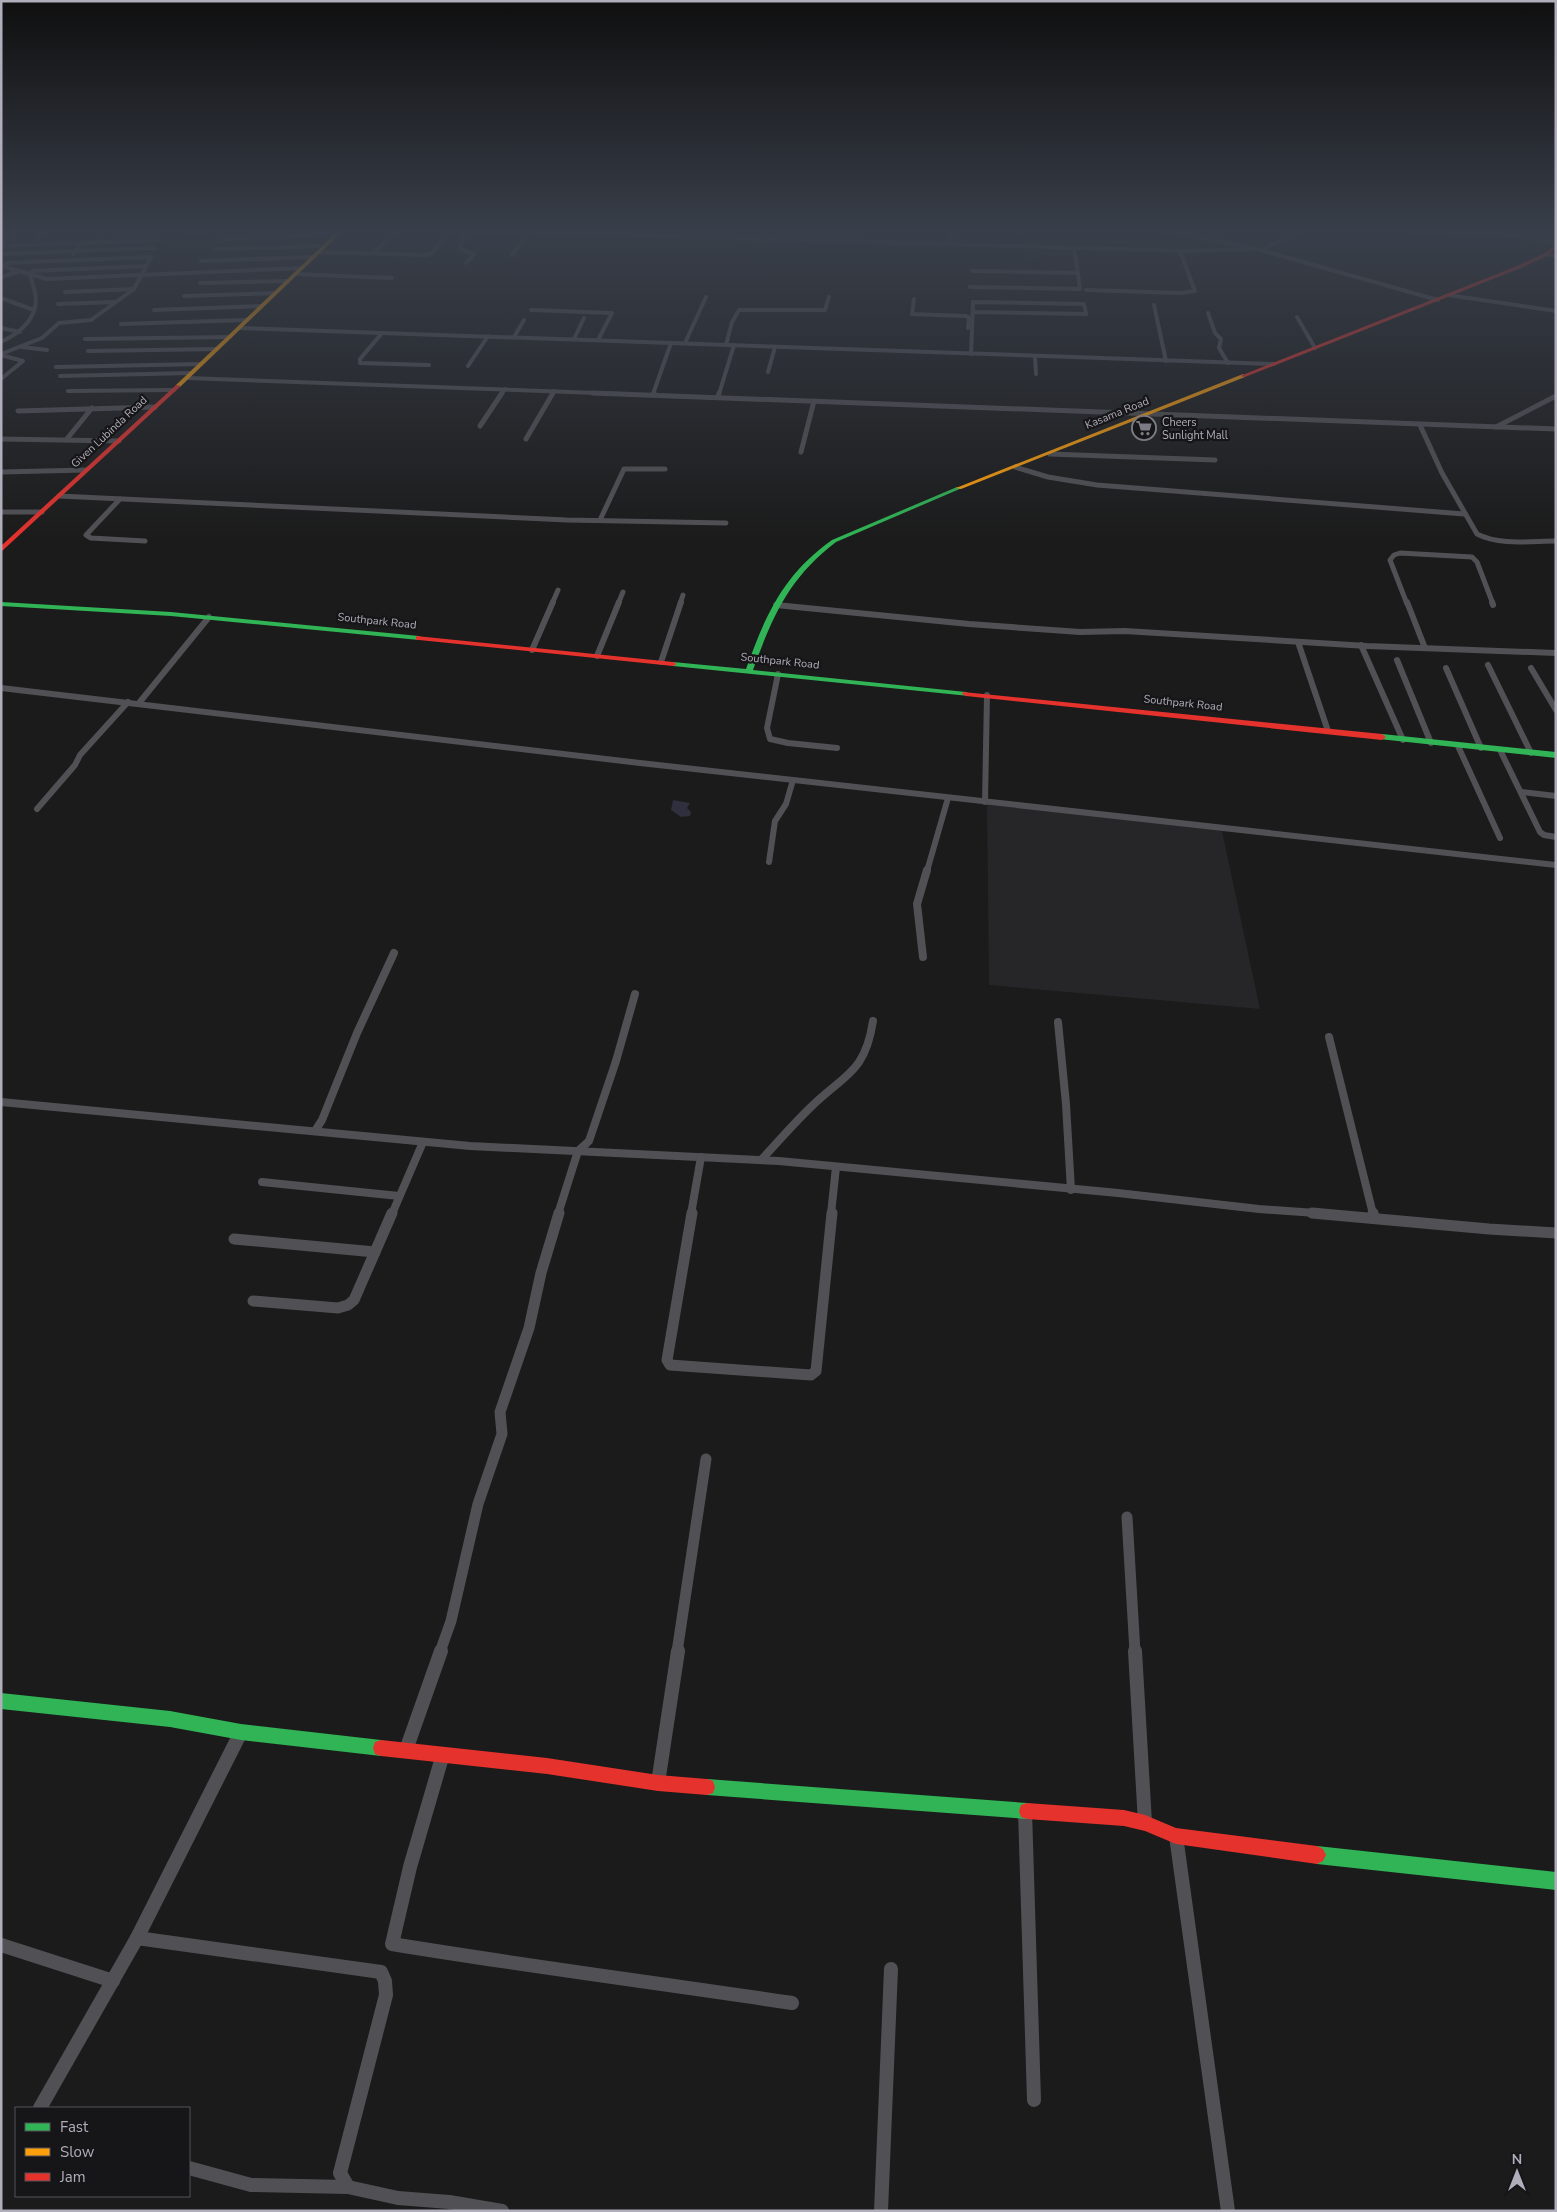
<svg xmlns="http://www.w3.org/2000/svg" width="1557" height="2212" font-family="'Nunito Sans',sans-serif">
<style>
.built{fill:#262527}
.green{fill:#252b2a}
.water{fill:#2f2f3d}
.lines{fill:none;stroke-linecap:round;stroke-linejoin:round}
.street-far5{stroke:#515054;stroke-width:4}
.street-far4{stroke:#515054;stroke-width:5}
.street-far3{stroke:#515054;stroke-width:6}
.street-far2{stroke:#515054;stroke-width:8}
.street-far1{stroke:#515054;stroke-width:11}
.street{stroke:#515054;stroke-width:14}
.fast{fill:#30b455;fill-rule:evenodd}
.slow{fill:#ff9f0a;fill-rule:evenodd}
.jam{fill:#e5322d;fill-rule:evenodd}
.labels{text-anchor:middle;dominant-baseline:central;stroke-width:4.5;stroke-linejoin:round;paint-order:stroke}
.far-street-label{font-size:11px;fill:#b1aebb;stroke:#161517}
.far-poi-label{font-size:11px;fill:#b1aebb;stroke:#161517;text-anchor:start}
</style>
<rect width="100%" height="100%" fill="#1b1b1b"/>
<path class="built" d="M987,803L1222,831L1260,1009L989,985Z"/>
<path class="green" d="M1031,248L1072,249L1074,256L1039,254L1034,258H1024L1025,255H1030Z"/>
<path class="water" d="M673,800L690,803L687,808L691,812L690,816L681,817L671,810Z"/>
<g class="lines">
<g class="street-far5">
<path d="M460,230L1186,251L1257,249"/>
<path d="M466,230L460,249L474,254L466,263"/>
<path d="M1163,230L1257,249L1438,300"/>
<path d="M1403,230L1524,236L1556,243"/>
<path d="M186,231L217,230"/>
<path d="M224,239L337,234"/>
<path d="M131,241L136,230"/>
<path d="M98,242L104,230"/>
<path d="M950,244L952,230"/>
<path d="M1,245L9,237L3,234"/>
<path d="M32,245L42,233L35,230"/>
<path d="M1,246L81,243"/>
<path d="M216,249L325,246"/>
<path d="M1261,250L1303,230"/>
<path d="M318,252L428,255L432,253L451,230"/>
<path d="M373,253L399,230"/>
<path d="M1,254L155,248"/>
<path d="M73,254L81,243L159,240"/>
<path d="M512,255L529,232"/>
<path d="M1545,255L1556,256"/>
<path d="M201,261L314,257"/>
<path d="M2,266L47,279L302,268"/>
<path d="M32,271L146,266"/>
<path d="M972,271L1078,273"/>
<path d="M295,274L392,278"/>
<path d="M1,277L20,271"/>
<path d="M200,283L288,281"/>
<path d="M970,287L1080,289L1074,247"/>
<path d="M1086,290L1181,293L1195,291L1180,251"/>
<path d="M65,292L134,289"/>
<path d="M1448,295L1556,311"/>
<path d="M184,296L275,293"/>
<path d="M1,298L34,310"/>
<path d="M914,299L912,314L966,316L969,318L968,328"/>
<path d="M58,304L115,302"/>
<path d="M1154,305L1166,361"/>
<path d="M154,310L261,306"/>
<path d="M531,310L612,313L598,340"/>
<path d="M1208,313L1215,333L1221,339L1219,348L1228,363"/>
<path d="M1297,317L1315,348"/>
<path d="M121,324L247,320"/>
<path d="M1,328L20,332"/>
<path d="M239,328L1274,364"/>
<path d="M382,333L360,359V363L429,365"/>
<path d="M514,337L524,320"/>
<path d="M85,339L230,337"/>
<path d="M574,339L584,318"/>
<path d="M1,342C20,333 40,317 35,293C34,287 31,281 30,274"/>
<path d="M685,343L706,297"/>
<path d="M726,345L732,322L739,310H825L829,297"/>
<path d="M22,347L47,350"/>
<path d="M88,351L217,349"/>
<path d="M1,354L42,338L59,323L91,320L134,289L151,257L5,263"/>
<path d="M971,354L973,302L1084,304L1086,314L974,312"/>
<path d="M1,355L23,361L1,379"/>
<path d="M1035,356L1036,374"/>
<path d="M468,366L488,336"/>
<path d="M56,367L201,364"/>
<path d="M768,372L775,347"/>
<path d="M60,376L191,373"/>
<path d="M187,378L625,394"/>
<path d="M68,391L174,390"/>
<path d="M501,394L505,389"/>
<path d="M552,394L554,391"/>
<path d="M653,394L671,343"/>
<path d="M719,394L734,345"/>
</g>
<g class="street-far4">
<path d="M592,393L1556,429"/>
<path d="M653,395L654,393"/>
<path d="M718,397L719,393"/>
<path d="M18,411L155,407"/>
<path d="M1420,425L1442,473L1477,534C1500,546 1531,541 1556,541"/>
<path d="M480,426L502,393"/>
<path d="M1496,427L1556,396"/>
<path d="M1,439L119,441"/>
<path d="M526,439L553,393"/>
<path d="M66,440L92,408"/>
<path d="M801,452L814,401"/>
<path d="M1050,454L1215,460"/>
<path d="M1015,467L1048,477L1097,485L1464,514"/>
<path d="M1,472L86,470"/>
<path d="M59,496L567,520L726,523"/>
<path d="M120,499L86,535L91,538L145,541"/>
<path d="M1,512H42"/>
<path d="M600,520L624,469H665"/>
<path d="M552,604L558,590"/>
<path d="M618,604L623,592"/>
<path d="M680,604L683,595"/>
<path d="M1407,604L1390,560L1394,555L1400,553L1472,557L1477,562L1493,604"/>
</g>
<g class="street-far3">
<path d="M1407,602L1425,648"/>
<path d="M1492,602L1493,605"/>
<path d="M776,605L969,624L1080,632L1125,631L1367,646L1556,653"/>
<path d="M1298,642L1328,731"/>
<path d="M1361,645L1403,740"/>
<path d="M532,650L553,602"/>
<path d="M597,656L619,602"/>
<path d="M1397,660L1431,743"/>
<path d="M661,662L681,602"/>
<path d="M1488,665L1531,753"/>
<path d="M1446,668L1481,748"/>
<path d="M1531,668L1556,710"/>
<path d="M778,674L767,728L770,739L788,743L837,748"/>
<path d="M1,688L640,763L1556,865"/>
<path d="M139,703L209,617"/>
<path d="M1458,746L1500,838"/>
<path d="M1500,750L1540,832L1544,835L1556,837"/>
<path d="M1521,792L1556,796"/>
<path d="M985,802L987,695"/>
<path d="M37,809L75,765L80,755L128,702"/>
<path d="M769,862L775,821L786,804L793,780"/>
<path d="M927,871L948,798"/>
</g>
<g class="street-far2">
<path d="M923,957L917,904L927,870"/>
<path d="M1058,1022L1066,1104L1071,1190"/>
<path d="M1329,1037L1373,1214"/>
<path d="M1,1102L470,1146L779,1161L1118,1193L1259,1209L1330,1214"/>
<path d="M315,1131L322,1120L357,1033L394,953"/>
<path d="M761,1160C778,1142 794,1123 812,1106C845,1074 865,1073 873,1021"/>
<path d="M262,1182L399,1196"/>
<path d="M392,1214L423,1142"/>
<path d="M558,1214L578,1151L589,1141L616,1061L635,994"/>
<path d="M691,1214L701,1157"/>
<path d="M831,1214L836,1167"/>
</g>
<g class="street-far1">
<path d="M692,1213L667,1360L670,1365L811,1375L816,1371L832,1213"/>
<path d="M1312,1213L1489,1229L1556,1233"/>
<path d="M1373,1213L1374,1217"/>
<path d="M234,1239L375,1252"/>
<path d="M253,1301L338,1308L348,1305L354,1300L392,1213"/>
<path d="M1127,1517L1135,1652"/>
<path d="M440,1652L451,1621L478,1504L502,1434L500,1412L529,1328L541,1273L559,1213"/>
<path d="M677,1652L706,1459"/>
</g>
<g class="street">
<path d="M1135,1651L1145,1823"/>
<path d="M406,1750L441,1651"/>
<path d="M443,1754L410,1867L392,1944C525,1966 659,1983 792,2003"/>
<path d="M658,1783L678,1651"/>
<path d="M1025,1811L1034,2100"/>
<path d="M1176,1836L1228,2211"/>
<path d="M137,1938L381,1972L385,1981L386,1995L340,2173L348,2187"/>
<path d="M1,1945L113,1981"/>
<path d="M40,2108L137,1938L241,1732"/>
<path d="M189,2168L251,2185L348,2187L398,2198L449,2202L502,2211"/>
<path d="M881,2211L891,1969"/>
</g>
<g class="fast">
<path d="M957,487L962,488L836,542C789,578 773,615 753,670L966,692L970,694L969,696L673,666L669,664L673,662L746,669C766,614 783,575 832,540Z"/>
<path d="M1,602L171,612L419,636L423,638L419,640L171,616L1,606Z"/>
<path d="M1382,734L1556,752V758L1379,739L1378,737Z"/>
<path d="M1,1693L170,1711L241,1724L381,1740L387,1742L389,1748L387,1754L381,1756L241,1740L170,1727L1,1709Z"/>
<path d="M707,1779L1027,1803L1033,1805L1035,1811L1033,1817L1027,1819L707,1795L701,1793L699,1787L701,1781Z"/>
<path d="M1317,1846L1556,1872V1890L1317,1864L1311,1861L1308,1855L1311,1849Z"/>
</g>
<g class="slow">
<path d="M339,230H344L180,387H176V385Z"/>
<path d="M1243,374L1245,377L961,489L956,488Z"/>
</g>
<g class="jam">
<path d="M1556,245V249L1547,256L1521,268L1245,377L1240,376L1517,266L1543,254Z"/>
<path d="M176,385L181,386L1,552V546Z"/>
<path d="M416,636L673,662L677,664L673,666L419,640H416Z"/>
<path d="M963,692L1382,734L1386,737L1382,740L966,696L962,694Z"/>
<path d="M381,1740L547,1758L658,1775L707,1779L713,1781L715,1787L713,1793L707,1795L658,1791L547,1774L381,1756L375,1754L373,1748L375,1742Z"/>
<path d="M1027,1803L1124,1810L1145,1815L1176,1828L1317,1846L1323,1849L1326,1855L1323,1861L1317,1864L1176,1844L1145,1831L1124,1826L1027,1819L1021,1817L1019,1811L1021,1805Z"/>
</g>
</g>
<linearGradient id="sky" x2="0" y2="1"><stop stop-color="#0f0f0f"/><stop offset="0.43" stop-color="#393f4a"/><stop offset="1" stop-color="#393f4a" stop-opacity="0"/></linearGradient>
<rect width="1557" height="540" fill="url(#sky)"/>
<defs>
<symbol id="supermarket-ring" viewBox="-11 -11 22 22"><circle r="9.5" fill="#161517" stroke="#7c7b83" stroke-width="1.5"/><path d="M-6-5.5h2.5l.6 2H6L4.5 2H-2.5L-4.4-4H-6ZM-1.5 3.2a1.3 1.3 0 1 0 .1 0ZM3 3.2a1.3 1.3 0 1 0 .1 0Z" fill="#7c7b83"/></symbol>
</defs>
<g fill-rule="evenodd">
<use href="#supermarket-ring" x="1130" y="414" width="28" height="28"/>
</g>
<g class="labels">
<g class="far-street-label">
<text transform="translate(1117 413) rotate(-22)">Kasama Road</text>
<text transform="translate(109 432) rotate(-43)">Given Lubinda Road</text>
<text transform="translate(377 621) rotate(6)">Southpark Road</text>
<text transform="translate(780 661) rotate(6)">Southpark Road</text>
<text transform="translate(1183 703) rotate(6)">Southpark Road</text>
</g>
<g class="far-poi-label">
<text x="1162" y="422">Cheers<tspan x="1162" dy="13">Sunlight Mall</tspan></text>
</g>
</g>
<rect width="1557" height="2212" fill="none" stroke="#b1aebb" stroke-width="5"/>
<rect x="15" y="2107" width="175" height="90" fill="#161517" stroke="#545259"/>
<rect x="25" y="2123" width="25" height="8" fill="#30b455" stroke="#545259"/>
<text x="60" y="2132" font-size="15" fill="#b1aebb">Fast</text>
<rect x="25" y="2148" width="25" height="8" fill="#ff9f0a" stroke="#545259"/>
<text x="60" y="2157" font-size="15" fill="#b1aebb">Slow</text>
<rect x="25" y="2173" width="25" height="8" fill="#e5322d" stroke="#545259"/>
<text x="60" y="2182" font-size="15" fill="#b1aebb">Jam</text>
<g transform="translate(1517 2172)" stroke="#161517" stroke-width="4" paint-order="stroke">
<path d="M0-4L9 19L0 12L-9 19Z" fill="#b1aebb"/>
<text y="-8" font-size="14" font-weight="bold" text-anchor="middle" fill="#b1aebb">N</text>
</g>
</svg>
